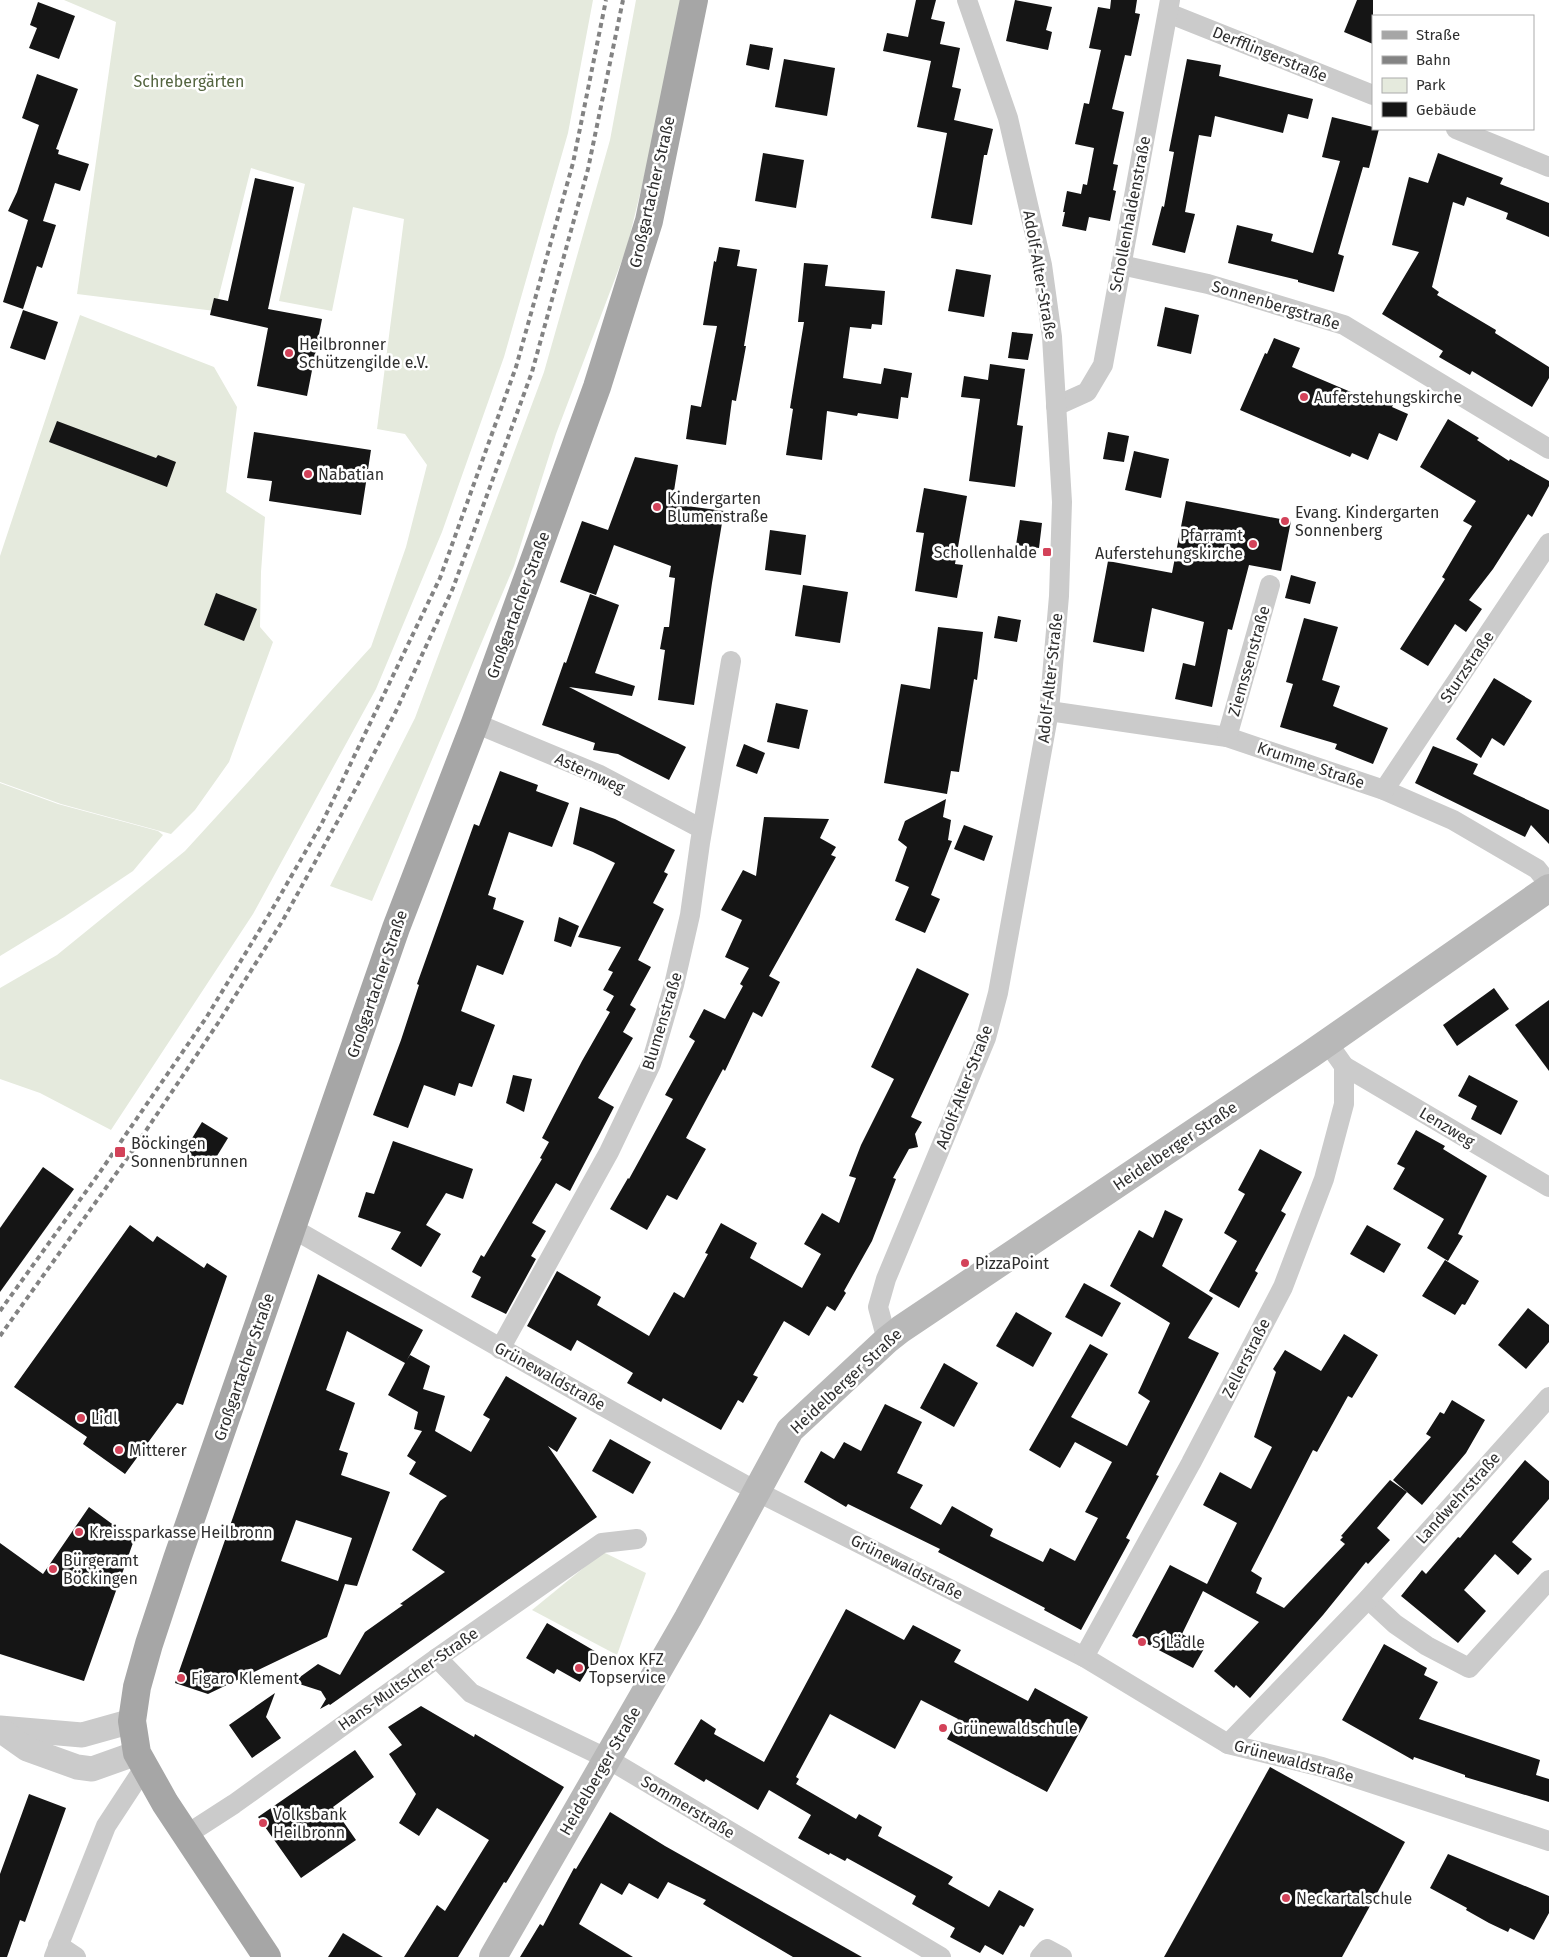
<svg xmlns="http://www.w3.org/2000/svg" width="1549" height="1957" font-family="'Fira Sans',sans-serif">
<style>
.green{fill:#e5eadd}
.building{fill:#151515;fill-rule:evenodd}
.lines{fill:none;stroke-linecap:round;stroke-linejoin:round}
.minor{stroke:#cbcbcb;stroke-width:20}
.tertiary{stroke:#cbcbcb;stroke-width:25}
.secondary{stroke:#b8b8b8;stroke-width:28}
.primary{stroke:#a6a6a6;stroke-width:28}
.rail{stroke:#838383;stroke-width:4;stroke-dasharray:5 4;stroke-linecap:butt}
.poi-dot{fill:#d34259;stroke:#fff;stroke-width:2}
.labels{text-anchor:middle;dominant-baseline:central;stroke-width:5;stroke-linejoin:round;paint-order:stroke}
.street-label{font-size:16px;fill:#2e2e2e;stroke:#fff}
.park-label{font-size:16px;fill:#546540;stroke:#fff}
.poi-label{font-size:16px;fill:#2e2e2e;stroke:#fff;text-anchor:start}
</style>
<rect width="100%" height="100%" fill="#fff"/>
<g class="green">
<path d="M64,0H593L568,133L504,357L442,532L376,689L253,914L111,1130L40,1093L0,1079V988L57,955L185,851L371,647L406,547L427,465L405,434L377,429L404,219L353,207L332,311L279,301L305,184L251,168L215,311L77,294L116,22Z"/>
<path d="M636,0H684L679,34L627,247L556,434L514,566L372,901L330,886L415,718L544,372L610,140Z"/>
<path d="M80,315L214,367L237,407L226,492L265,517L261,572L260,627L273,642L229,762L195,810L171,834L61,804L0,782V556Z"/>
<path d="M0,783L58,804L158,831L163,835L133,871L64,917L0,956Z"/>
<path d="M603,1552L646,1573L617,1655L532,1610Z"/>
</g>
<g class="building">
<path d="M916,0H936L931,19L945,22L940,44L960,48L952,87L961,89L954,120L993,129L987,155H984L972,225L931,218L947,133L917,127L931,61L883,51L887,33L908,37Z"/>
<path d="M1015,0L1052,7L1046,30L1052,32L1048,50L1006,41Z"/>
<path d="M1111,0H1137L1135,13L1140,14L1131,56L1125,55L1112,109L1124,112L1113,164L1118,165L1113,190L1116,191L1110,221L1089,217L1086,231L1062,226L1065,212H1063L1067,191L1081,194L1083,184L1087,185L1094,148L1075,144L1084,103L1089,104L1101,50L1089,48L1098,7L1110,9Z"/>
<path d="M1357,0H1373V44L1344,32Z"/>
<path d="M38,2L75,16L59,59L29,48L37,28L30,25Z"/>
<path d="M750,44L773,48L769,70L746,65Z"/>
<path d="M784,59L835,68L827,116L775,107Z"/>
<path d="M1187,59L1221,65L1219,76L1313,99L1308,119L1288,114L1283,133L1215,116L1211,137L1199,135L1185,212L1195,214L1185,253L1152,245L1162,206L1164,207L1174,152L1169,151Z"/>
<path d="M37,74L78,89L56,149L59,150L58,154L89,164L80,191L55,183L43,221L56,225L42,268L37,266L23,309L3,302L28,220L8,211L17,192L39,125L22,118Z"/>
<path d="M1332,117L1373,127V129H1379L1369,168L1363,167L1338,254L1344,256L1334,292L1298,282V280L1228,263L1237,225L1273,234L1271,241L1313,253L1340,161L1322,157Z"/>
<path d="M763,153L804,160L796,208L755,201Z"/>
<path d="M1438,153L1503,178L1500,184L1549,203V237L1506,219L1508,213L1467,197L1464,206L1453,202L1432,287L1439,292L1437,295L1496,330L1495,333L1549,367V378L1532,407L1472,371L1470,375L1439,357L1443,351L1382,314L1419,252L1392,245L1409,177L1428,183Z"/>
<path d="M255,178L294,187L268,309L322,319L307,396L257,386L268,328L210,315L214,298L228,301Z"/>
<path d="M719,247L740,250L737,266L757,269L744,346H746L736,401L732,400L726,445L686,439L691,405L701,407L717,326L703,325L714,261L716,262Z"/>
<path d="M804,263L828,265L825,286L885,291L882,325L872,324L871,329L850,327L843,378L881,384L884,368L912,373L908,398L901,397L898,419L858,413L857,416L827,411L822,460L786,455L793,409L790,408L804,322H798Z"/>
<path d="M956,269L991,275L984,317L948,311Z"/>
<path d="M1165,307L1199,315L1191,354L1157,346Z"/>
<path d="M23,310L58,322L45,360L10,348Z"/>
<path d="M1012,332L1033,334L1028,360L1008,358Z"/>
<path d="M1274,338L1300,348L1292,367L1372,401L1375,393L1395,401L1392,407L1408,414L1397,441L1379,433L1368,460L1352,453L1350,457L1240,410L1265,353L1267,354Z"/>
<path d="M990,364L1025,369L1017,425L1023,426L1015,487L969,481L980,399L961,397L964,376L988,380Z"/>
<path d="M1448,419L1479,438L1477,440L1509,461L1510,459L1549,481V486L1532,517L1528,514L1493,569L1469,600L1482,609L1466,632L1455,624L1428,666L1400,649L1445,579L1442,577L1472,526L1463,521L1476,501L1420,467Z"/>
<path d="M57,421L156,458L158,455L176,462L167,487L49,442Z"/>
<path d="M254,432L371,450L361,515L269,501L272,481L247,478Z"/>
<path d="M1108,432L1129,436L1124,462L1103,459Z"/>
<path d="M1134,451L1169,459L1161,498L1125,490Z"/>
<path d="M635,457L678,465L672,504L724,511L712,583L694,705L658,700L665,650L660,649L664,627H669L675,578L669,577L671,566L614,545L596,595L560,582L582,521L608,530Z"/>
<path d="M924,488L967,496L955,564L963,565L957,598L915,591L924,533L916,532Z"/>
<path d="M1186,501L1291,521L1281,571L1249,565L1232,630L1228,629L1212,707L1175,699L1183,663L1195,666L1204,622L1152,608L1144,652L1093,642L1108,561L1172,573Z"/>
<path d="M1020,520L1042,523L1039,548L1016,545Z"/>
<path d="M770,530L806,535L801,575L765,570Z"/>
<path d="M1291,575L1316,582L1310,604L1285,598Z"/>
<path d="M803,585L848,592L840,643L795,636Z"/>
<path d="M216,593L257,609L244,641L204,625Z"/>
<path d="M590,594L619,605L595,673L635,686L632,696L569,687L686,747L669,780L618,754L593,750L595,743L542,725L564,662L566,663Z"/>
<path d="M998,616L1021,620L1017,642L994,638Z"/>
<path d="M1304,618L1338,627L1322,680L1340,686L1333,706L1388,728L1373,764L1335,749L1337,744L1280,727L1293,684L1286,682Z"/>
<path d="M938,627L983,632L977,680L974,679L959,772L951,771L947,794L884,783L901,684L930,689Z"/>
<path d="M1494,678L1532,701L1504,746L1492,738L1481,758L1456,739Z"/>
<path d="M776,703L808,710L799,749L767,742Z"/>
<path d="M744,744L765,753L757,774L736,766Z"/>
<path d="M1433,746L1478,764L1473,774L1549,810V844L1531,825L1525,837L1415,783Z"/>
<path d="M500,771L538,785L536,791L569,803L552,847L509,832L488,895L496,898L493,909L524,921L503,975L477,965L461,1011L495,1025L472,1087L459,1083L455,1096L424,1085L408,1128L373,1115L401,1040L419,985L417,984L474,824L479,826Z"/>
<path d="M946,799L943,817L951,820L948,840L952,841L931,895L940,899L925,933L895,920L909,887L895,881L907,847L898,840L905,821Z"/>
<path d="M580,807L615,819L675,850L664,872L668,874L653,903L664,909L638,960L651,967L630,1005L636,1009L623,1032L633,1038L598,1098L614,1107L570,1191L556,1183L532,1223L546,1231L531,1256L536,1259L506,1314L471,1297L481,1277L472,1272L481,1255L484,1257L542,1159L540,1158L549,1142L542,1138L582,1061L610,1012L606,1010L614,996L603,990L613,972L608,970L621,947L578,937L615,863L593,852L573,844Z"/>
<path d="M764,817L829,819L820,838L836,847L831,855L836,857L769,976L780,982L762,1017L753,1012L725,1071L723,1069L686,1138L706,1149L677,1200L667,1195L647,1230L610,1209L628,1178L629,1179L673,1099L665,1095L695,1041L689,1037L704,1009L725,1019L743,986L740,984L749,968L725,957L742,920L721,910L743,870L756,876Z"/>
<path d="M964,825L993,836L984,861L954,849Z"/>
<path d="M559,917L579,926L571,947L554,941Z"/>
<path d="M917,968L969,994L911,1117L922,1122L915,1134L918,1147L909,1149L893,1178L896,1179L872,1241L844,1291L846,1293L835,1311L827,1306L809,1336L784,1321L753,1375L758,1377L743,1403L738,1400L721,1430L663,1398L661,1402L627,1383L633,1373L577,1340L571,1351L527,1326L557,1271L601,1297L597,1305L649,1336L674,1292L684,1298L708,1254L705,1253L721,1223L757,1243L750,1258L802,1288L821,1254L804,1244L822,1213L839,1223L856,1178L849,1176L861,1145L894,1079L871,1067Z"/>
<path d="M1494,988L1509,1009L1457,1046L1443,1025Z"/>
<path d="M1549,1000V1071L1515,1025Z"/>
<path d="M513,1075L532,1079L524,1112L506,1103Z"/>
<path d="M1469,1075L1518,1101L1501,1135L1471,1119L1477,1106L1458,1096Z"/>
<path d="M202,1122L228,1138L209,1169L183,1153Z"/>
<path d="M1416,1130L1445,1146L1443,1149L1487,1176L1458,1234L1463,1236L1448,1261L1427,1248L1444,1219L1393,1189L1405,1168L1397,1164Z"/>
<path d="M393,1141L473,1169L463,1199L446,1193L426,1225L441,1234L421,1267L391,1249L401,1232L358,1217L366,1192L374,1194Z"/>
<path d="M1260,1149L1302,1172L1281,1211L1286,1214L1255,1271L1258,1273L1239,1308L1209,1291L1237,1241L1224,1233L1245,1194L1238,1190Z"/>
<path d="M43,1167L74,1189L0,1292V1228Z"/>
<path d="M1165,1210L1183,1219L1162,1266L1213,1298L1188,1338L1219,1353L1156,1475L1159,1476L1126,1538L1130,1540L1081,1630L1044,1610L1045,1608L938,1552L940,1549L848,1504L846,1507L804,1482L821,1451L834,1459L844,1442L861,1451L885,1404L922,1422L897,1473L923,1485L910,1508L941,1525L952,1506L993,1529L990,1536L1043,1562L1050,1548L1075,1561L1098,1518L1085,1512L1112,1462L1075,1442L1060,1468L1029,1450L1090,1344L1108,1354L1071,1417L1127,1446L1150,1401L1138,1393L1170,1323L1110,1286L1139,1230L1153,1238Z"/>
<path d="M130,1225L153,1242L157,1236L204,1268L207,1263L227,1276L183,1405L177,1403L125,1474L83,1444L87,1437L14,1387Z"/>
<path d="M1367,1225L1401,1244L1384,1273L1350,1254Z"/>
<path d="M1445,1260L1479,1281L1465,1305L1462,1304L1455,1315L1422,1296Z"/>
<path d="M318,1274L423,1330L407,1360L410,1355L430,1366L423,1389L445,1396L435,1431L471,1452L490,1419L483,1415L506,1376L577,1418L557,1452L548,1446L597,1517L330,1705L329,1704L320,1709L326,1699L321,1691L293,1682L318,1664L340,1675L365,1632L403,1605L400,1604L445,1572L412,1550L440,1501L447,1496L409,1474L416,1462L407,1456L422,1431L414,1429L418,1412L388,1395L405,1363L347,1331L326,1390L355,1403L339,1450L348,1453L341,1475L390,1492L357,1586L345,1584L327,1637L208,1694L175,1683ZM296,1520L352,1538L338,1581L281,1561Z"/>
<path d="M1084,1283L1121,1303L1102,1337L1065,1317Z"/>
<path d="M1528,1308L1549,1325V1342L1526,1369L1498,1345Z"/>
<path d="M1016,1312L1052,1333L1033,1367L996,1346Z"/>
<path d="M1344,1334L1378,1355L1352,1398L1348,1396L1317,1452L1313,1450L1251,1571L1262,1578L1256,1593L1284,1608L1345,1544L1340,1540L1343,1537L1341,1536L1390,1480L1407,1492L1377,1528L1390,1540L1368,1564L1366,1562L1323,1615L1250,1698L1236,1685L1234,1688L1214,1671L1259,1622L1203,1591L1182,1634L1205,1647L1193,1668L1132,1636L1170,1565L1207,1584L1237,1523L1203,1505L1220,1472L1251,1489L1272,1447L1254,1437L1276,1372L1273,1369L1285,1350L1321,1371Z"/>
<path d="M944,1363L978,1383L954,1427L920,1408Z"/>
<path d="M1452,1400L1485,1420L1466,1453L1422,1505L1393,1480L1431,1437L1426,1434L1440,1412L1444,1414Z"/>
<path d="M610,1439L651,1462L633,1494L592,1471Z"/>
<path d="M1525,1460L1549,1481V1499L1512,1542L1532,1559L1518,1575L1495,1554L1464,1590L1486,1611L1458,1643L1401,1596L1422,1570L1426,1574L1458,1537L1460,1538Z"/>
<path d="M89,1507L134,1540L84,1681L0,1654V1543L43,1574Z"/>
<path d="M846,1609L904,1640L913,1625L961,1650L954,1662L1028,1701L1035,1688L1088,1717L1047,1792L947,1739L958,1719L921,1700L895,1749L830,1714L796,1777L799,1779L796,1784L856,1819L859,1814L882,1827L878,1836L953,1877L948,1884L989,1907L999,1890L1034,1909L1024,1927L1020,1925L1003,1955L985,1945L980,1953L950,1937L955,1928L912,1904L916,1896L847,1858L845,1861L830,1853L829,1855L798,1838L811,1815L769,1790L758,1810L706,1779L704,1782L674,1764L701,1719L716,1729L714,1734L764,1762Z"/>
<path d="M547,1623L598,1653L580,1682L557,1669L554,1674L526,1658Z"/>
<path d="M1384,1644L1427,1668L1424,1675L1438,1682L1419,1719L1540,1760L1536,1775L1549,1779V1802L1465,1777V1775L1414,1757L1413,1760L1342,1720Z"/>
<path d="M275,1693L266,1717L281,1738L252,1758L229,1725Z"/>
<path d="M421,1706L474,1737L475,1734L564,1787L506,1883L504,1882L458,1957H404L437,1905L445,1911L489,1840L437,1808L419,1836L399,1823L416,1794L389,1754L402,1745L388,1727Z"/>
<path d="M355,1750L374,1777L333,1807L356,1840L301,1878L258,1817Z"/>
<path d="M1270,1767L1405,1842L1342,1957H1164Z"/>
<path d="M29,1794L66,1808L25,1922L20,1920L7,1957H0V1874Z"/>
<path d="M610,1812L665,1846L862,1957H793L703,1904L706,1900L668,1882L658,1899L629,1883L622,1895L601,1883L579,1924L633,1957H520L540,1924L543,1926L574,1868L576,1869Z"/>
<path d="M1448,1854L1549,1896V1913L1534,1940L1510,1928L1508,1932L1489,1923L1466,1910L1467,1908L1430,1888Z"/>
<path d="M343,1933L383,1957H328Z"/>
</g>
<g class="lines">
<g class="minor">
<path d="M1168,13L1373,95"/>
<path d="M1456,129L1549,167"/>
<path d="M1121,265L1208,284L1344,325L1549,449"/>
<path d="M1056,406L1087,392L1103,365L1170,0"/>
<path d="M1049,711L1227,737L1384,790L1453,820L1537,869L1549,884"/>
<path d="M475,723L600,775L702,829"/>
<path d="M1227,737L1270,585"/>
<path d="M1384,790L1549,543"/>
<path d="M1344,1066L1549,1187"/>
<path d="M292,1228C446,1317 600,1406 756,1491L1084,1657L1228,1744L1322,1767L1549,1841"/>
<path d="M887,1340L878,1307L886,1279L986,1038L998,993L1049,711L1059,596L1062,502L1052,337L1042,265L1008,118L967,0"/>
<path d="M500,1349L609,1152L651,1064L674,985L690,915L700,843L731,661"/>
<path d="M1368,1599L1395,1624L1427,1646L1469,1668L1549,1580"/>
<path d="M1084,1657L1191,1463L1283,1287L1324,1179L1344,1104V1066L1327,1042"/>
<path d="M437,1658L471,1693L608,1759L941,1957"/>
<path d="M1228,1744L1368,1599L1549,1397"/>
<path d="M186,1835L234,1804L437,1658L602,1543L637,1539"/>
<path d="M58,1945L76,1957"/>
<path d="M54,1957L106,1826L144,1768"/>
<path d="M1040,1957L1047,1949L1062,1957"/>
</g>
<g class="tertiary">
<path d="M0,1728L82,1735L132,1721"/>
<path d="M0,1730L27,1749L77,1767L92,1769L137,1753"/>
</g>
<path class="secondary" d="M493,1957L688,1618L790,1430L887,1340L901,1329L1311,1054L1549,888"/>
<path class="primary" d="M267,1957L165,1803L137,1753L132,1721L137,1687L149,1644L177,1559L396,928L475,723L597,387L649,221L694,0"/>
<g class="rail">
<path d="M0,1311L100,1172L206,1018L270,913L322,823L440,578L516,367L573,163L606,0"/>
<path d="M0,1336L133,1150L218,1023L283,920L356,788L396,711L453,588L532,372L588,169L623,0"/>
</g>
</g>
<g class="poi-dot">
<circle cx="289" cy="353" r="5"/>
<circle cx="1304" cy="397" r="5"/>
<circle cx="308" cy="474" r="5"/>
<circle cx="657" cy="507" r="5"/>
<circle cx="1285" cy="521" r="5"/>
<circle cx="1253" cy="544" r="5"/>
<rect x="1042" y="547" width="10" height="10" rx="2.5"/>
<rect x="114" y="1146" width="12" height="12" rx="2.5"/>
<circle cx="965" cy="1263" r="5"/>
<circle cx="81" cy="1418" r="5"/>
<circle cx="119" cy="1450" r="5"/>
<circle cx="79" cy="1532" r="5"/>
<circle cx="53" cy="1569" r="5"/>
<circle cx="1142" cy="1642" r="5"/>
<circle cx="579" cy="1668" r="5"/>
<circle cx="181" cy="1678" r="5"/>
<circle cx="943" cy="1728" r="5"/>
<circle cx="263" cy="1823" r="5"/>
<circle cx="1286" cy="1898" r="5"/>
</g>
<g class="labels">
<g class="street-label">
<text transform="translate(1270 54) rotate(22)">Derfflingerstraße</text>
<text transform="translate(652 192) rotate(-77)">Großgartacher Straße</text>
<text transform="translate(1130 214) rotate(-79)">Schollenhaldenstraße</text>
<text transform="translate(1040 275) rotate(80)">Adolf-Alter-Straße</text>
<text transform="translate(1276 305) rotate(17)">Sonnenbergstraße</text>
<text transform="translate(518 605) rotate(-70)">Großgartacher Straße</text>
<text transform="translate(1249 661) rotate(-74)">Ziemssenstraße</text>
<text transform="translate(1467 667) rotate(-56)">Sturzstraße</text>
<text transform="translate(1050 678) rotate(-84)">Adolf-Alter-Straße</text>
<text transform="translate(1311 765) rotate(19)">Krumme Straße</text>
<text transform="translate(590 773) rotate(25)">Asternweg</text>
<text transform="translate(377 984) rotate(-71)">Großgartacher Straße</text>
<text transform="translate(662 1021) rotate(-73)">Blumenstraße</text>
<text transform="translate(964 1087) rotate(-69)">Adolf-Alter-Straße</text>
<text transform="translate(1447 1127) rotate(31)">Lenzweg</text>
<text transform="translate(1175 1146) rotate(-34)">Heidelberger Straße</text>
<text transform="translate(1246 1358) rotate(-63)">Zellerstraße</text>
<text transform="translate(244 1367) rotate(-71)">Großgartacher Straße</text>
<text transform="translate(550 1376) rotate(29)">Grünewaldstraße</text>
<text transform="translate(846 1381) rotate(-43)">Heidelberger Straße</text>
<text transform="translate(1458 1498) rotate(-48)">Landwehrstraße</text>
<text transform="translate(907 1567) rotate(27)">Grünewaldstraße</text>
<text transform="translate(408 1679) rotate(-35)">Hans-Multscher-Straße</text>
<text transform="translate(1294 1761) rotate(15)">Grünewaldstraße</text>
<text transform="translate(600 1771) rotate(-60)">Heidelberger Straße</text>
<text transform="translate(688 1807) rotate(31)">Sommerstraße</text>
</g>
<g class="park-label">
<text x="189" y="81">Schrebergärten</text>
</g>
<g class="poi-label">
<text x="299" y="344">Heilbronner<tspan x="299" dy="18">Schützengilde e.V.</tspan></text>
<text x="1314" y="397">Auferstehungskirche</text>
<text x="318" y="474">Nabatian</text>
<text x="667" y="498">Kindergarten<tspan x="667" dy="18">Blumenstraße</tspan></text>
<text x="1295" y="512">Evang. Kindergarten<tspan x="1295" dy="18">Sonnenberg</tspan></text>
<text x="1243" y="535" text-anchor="end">Pfarramt<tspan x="1243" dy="18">Auferstehungskirche</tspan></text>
<text x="1037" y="552" text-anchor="end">Schollenhalde</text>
<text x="131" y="1143">Böckingen<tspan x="131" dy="18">Sonnenbrunnen</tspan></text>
<text x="975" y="1263">PizzaPoint</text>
<text x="91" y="1418">Lidl</text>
<text x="129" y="1450">Mitterer</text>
<text x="89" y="1532">Kreissparkasse Heilbronn</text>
<text x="63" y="1560">Bürgeramt<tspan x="63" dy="18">Böckingen</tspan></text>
<text x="1152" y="1642">S´Lädle</text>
<text x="589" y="1659">Denox KFZ<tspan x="589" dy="18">Topservice</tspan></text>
<text x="191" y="1678">Figaro Klement</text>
<text x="953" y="1728">Grünewaldschule</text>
<text x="273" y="1814">Volksbank<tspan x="273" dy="18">Heilbronn</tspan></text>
<text x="1296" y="1898">Neckartalschule</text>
</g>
</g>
<rect x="1372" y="15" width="162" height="115" fill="#ffffff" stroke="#ababab"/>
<rect x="1382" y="31" width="25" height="8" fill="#a6a6a6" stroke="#ababab"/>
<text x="1416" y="40" font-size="15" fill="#2e2e2e">Straße</text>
<rect x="1382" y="56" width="25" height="8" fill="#838383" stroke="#ababab"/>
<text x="1416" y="65" font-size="15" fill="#2e2e2e">Bahn</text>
<rect x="1382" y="78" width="25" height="15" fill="#e5eadd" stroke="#ababab"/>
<text x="1416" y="90" font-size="15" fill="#2e2e2e">Park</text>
<rect x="1382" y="102" width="25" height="15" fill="#151515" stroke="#ababab"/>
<text x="1416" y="115" font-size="15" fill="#2e2e2e">Gebäude</text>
</svg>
